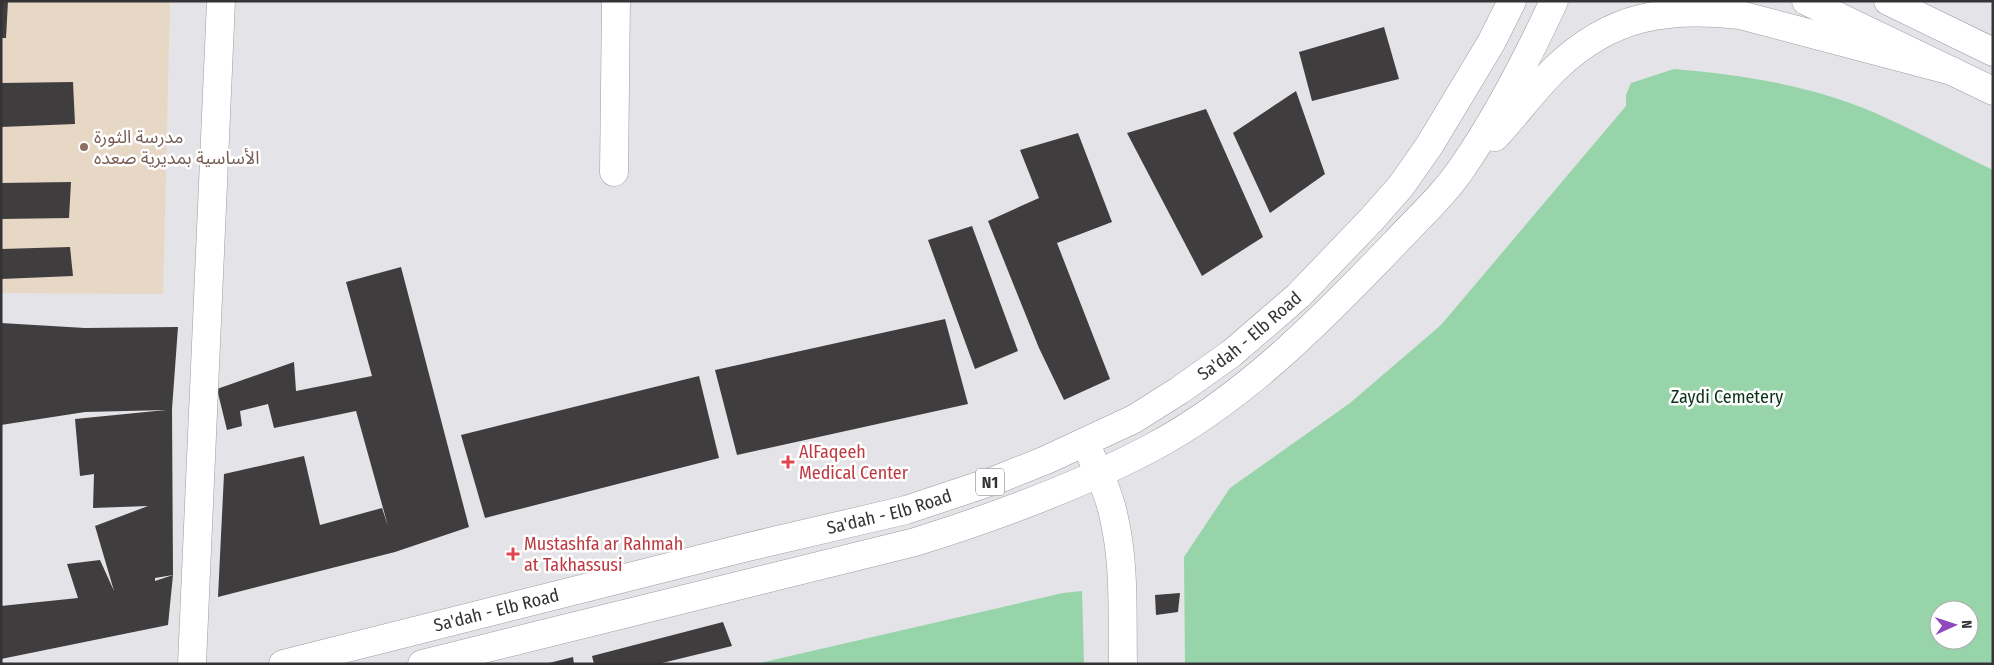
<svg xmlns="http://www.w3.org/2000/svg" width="1994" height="665" font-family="'Fira Sans Condensed','Noto Sans Arabic',sans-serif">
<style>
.education{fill:#e7d7c5}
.green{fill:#98d4a9;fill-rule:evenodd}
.building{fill:#403d3e}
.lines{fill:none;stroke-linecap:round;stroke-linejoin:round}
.minor-casing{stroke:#9c9b9f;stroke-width:29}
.major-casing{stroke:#9c9b9f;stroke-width:29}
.highway-casing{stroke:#9c9b9f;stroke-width:29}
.minor{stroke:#fff;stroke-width:28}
.major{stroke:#fff;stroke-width:28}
.highway{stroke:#fff;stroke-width:28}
.education-dot{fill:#8d6e63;stroke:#fff;stroke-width:2}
.health-dot{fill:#e0444e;stroke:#fff;stroke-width:2}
.labels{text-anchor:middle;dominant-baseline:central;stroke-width:5;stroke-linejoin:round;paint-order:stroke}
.shield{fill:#fff;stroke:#717072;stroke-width:1}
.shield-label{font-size:16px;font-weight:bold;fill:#343335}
.education-label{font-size:18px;fill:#785e54;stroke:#fff;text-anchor:start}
.street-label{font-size:18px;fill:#343335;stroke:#fff}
.park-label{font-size:18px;fill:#0b321a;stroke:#fff}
.health-label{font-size:18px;fill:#be3a42;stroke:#fff;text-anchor:start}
</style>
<rect width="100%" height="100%" fill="#e4e3e7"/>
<path class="education" d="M1,1H170L163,294L1,293Z"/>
<g class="green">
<path d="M1674,69C1742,75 1810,85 1873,112C1914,130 1953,151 1993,170V664H1185L1184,557L1230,488L1350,403L1441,325L1626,106V95L1631,83ZM1939,610H1969V640H1939Z"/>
<path d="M1082,591L1084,664H756L1063,593Z"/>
</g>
<g class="building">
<path d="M1,1H8L6,38H1Z"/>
<path d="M1384,27L1399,79L1312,101L1299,52Z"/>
<path d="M73,82L75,124L1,127V83Z"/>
<path d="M1296,91L1325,174L1270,213L1233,133Z"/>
<path d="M1206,109L1263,237L1202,276L1127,133Z"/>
<path d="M1078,133L1112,222L1057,243L1110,379L1064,400L1039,348L988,221L1039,198L1020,150Z"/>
<path d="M71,182L69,218L1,219V183Z"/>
<path d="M972,226L1018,351L975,369L928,240Z"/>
<path d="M70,247L73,276L1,279V249Z"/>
<path d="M401,267L469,527L395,552L218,597L224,474L304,456L320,525L382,508L388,526L356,411L274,428L268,404L240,411L242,426L227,430L217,389L294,362L296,391L372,376L346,282Z"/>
<path d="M945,319L968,404L737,455L715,370Z"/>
<path d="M1,323L85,328L178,327L172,409L173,575L155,578V581L173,575L168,625L1,659V606L78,598L67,564L100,560L114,591L95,526L148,506L93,508L94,474L80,476L75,419L166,410L85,412L1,425Z"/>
<path d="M699,376L719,458L485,518L461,435Z"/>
<path d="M1180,593L1178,612L1156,615L1155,595Z"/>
<path d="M723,622L732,646L658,664H594L592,656Z"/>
<path d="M573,657L574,664H549V663Z"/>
</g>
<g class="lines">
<defs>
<g id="minor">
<path d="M614,172L616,1"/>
<path d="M1085,443C1096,467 1109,492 1114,518C1125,565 1122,615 1123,664"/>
<path d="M192,664L221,1"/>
</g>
<g id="major">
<path d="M1806,1L1993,91"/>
<path d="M1888,1L1993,52"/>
</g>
<g id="highway">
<path d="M1495,137C1516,115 1534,89 1556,68C1611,15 1667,7 1740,15L1952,71"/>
<path id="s1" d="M283,664L748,547L906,510L996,480L1046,460L1134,419L1180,390L1232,353L1298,296L1371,220L1401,186L1429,146L1491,43L1512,1"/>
<path d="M422,664L915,542C995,517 1075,488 1149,449C1244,399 1321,320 1395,243C1418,218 1445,194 1464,165C1499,114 1528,57 1554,1"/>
</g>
</defs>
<use href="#minor" class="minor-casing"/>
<use href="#major" class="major-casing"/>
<use href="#highway" class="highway-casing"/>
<use href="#minor" class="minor"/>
<use href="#major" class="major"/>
<use href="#highway" class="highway"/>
</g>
<circle class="education-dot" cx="84" cy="147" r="5"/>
<g class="health-dot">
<path d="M785.5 454.5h5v5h5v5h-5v5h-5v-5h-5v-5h5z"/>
<path d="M510.5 546.5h5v5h5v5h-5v5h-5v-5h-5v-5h5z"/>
</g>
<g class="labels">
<rect class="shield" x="976" y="468.5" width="28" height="27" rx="4"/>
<g class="shield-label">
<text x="990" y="482">N1</text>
</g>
<g class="education-label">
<text x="94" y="137">مدرسة الثورة<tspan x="94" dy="21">الأساسية بمديرية صعده</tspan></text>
</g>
<g class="street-label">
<text stroke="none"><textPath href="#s1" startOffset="1030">Sa'dah - Elb Road</textPath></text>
<text stroke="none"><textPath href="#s1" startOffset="625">Sa'dah - Elb Road</textPath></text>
<text stroke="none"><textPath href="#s1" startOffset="220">Sa'dah - Elb Road</textPath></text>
</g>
<g class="park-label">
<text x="1727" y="397">Zaydi Cemetery</text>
</g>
<g class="health-label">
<text x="799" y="452">AlFaqeeh<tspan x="799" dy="21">Medical Center</tspan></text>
<text x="524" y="544">Mustashfa ar Rahmah<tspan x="524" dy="21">at Takhassusi</tspan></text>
</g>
</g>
<rect width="1994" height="665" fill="none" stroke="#343335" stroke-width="5"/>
<g transform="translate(1954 625) rotate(87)"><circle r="24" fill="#ffffff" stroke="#aeadae"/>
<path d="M0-4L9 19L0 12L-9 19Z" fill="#8e49bd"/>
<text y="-8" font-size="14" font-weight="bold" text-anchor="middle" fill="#343335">N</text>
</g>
</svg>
